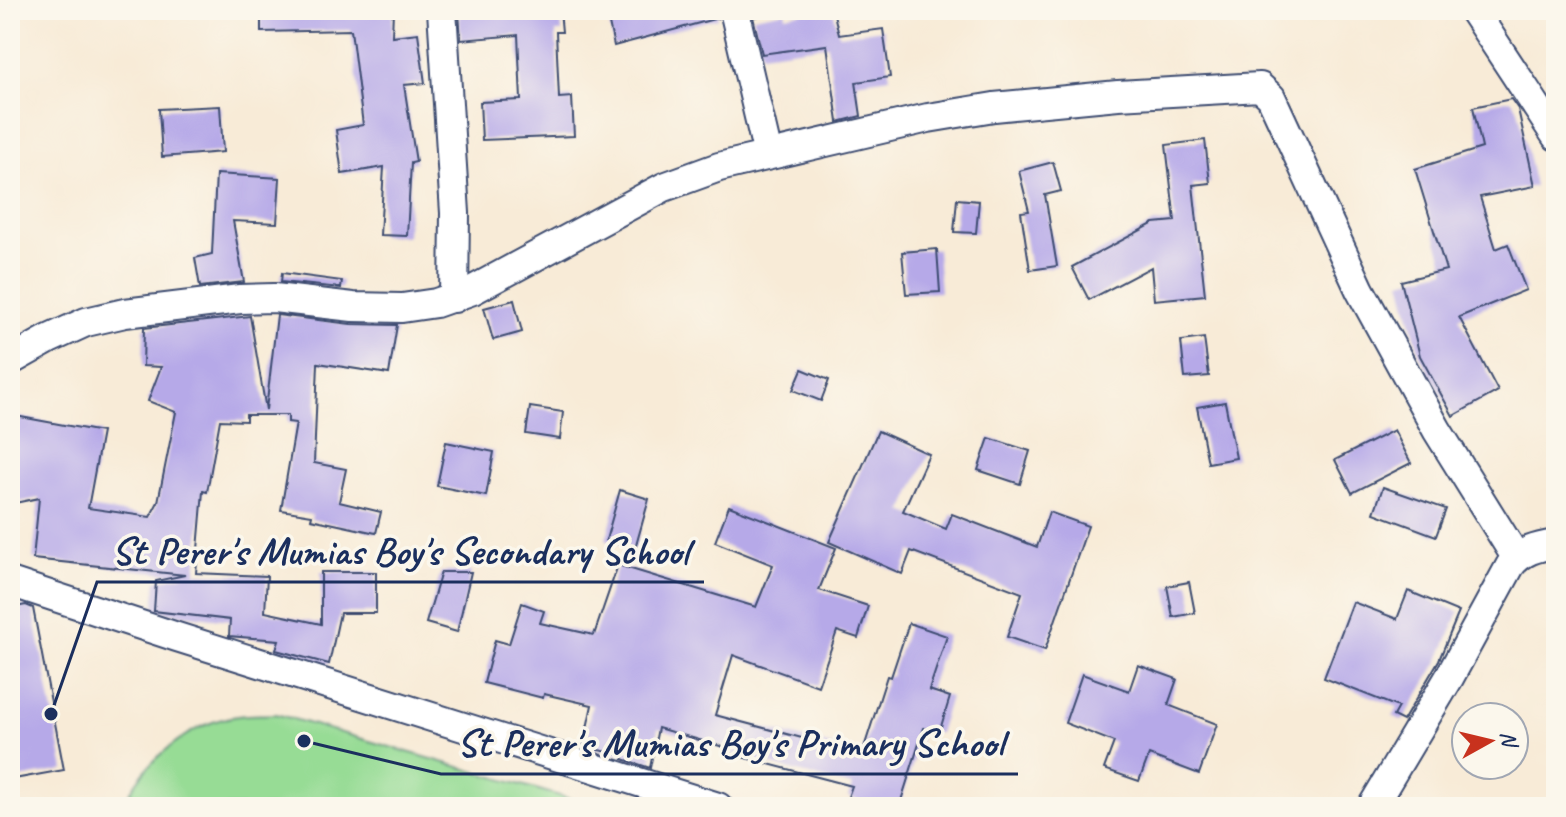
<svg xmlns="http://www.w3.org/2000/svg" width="1566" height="817" font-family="Caveat,sans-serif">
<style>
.green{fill:#97dc95;stroke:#59867a;stroke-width:2}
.building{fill:#b6a9e8}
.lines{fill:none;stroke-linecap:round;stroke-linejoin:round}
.minor-casing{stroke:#3c4b70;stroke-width:32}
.minor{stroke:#fff;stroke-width:28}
.leader{fill:none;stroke:#1b2f5e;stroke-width:3}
.callout-dot{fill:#1b2f5e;stroke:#fbf7ec;stroke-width:3}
.callout-label{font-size:40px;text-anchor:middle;font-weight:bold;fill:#1b2f5e;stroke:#fbf7ec;stroke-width:7;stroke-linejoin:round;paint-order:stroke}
</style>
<rect width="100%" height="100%" fill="#fbf7ec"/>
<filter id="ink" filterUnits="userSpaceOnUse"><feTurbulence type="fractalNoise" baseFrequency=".0125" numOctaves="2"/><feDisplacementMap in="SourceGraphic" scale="16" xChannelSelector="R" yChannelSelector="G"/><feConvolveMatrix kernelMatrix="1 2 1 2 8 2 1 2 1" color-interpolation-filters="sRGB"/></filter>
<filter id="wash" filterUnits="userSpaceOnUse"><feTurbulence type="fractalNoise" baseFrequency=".006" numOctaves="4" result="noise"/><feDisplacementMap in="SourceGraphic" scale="32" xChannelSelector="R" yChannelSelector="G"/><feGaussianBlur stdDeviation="1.8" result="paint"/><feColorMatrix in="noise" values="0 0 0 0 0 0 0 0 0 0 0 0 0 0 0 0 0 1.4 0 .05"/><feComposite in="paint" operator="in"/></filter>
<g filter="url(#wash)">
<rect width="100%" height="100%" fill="#f8ebd7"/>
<path class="green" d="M276,714L598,807H123C141,763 190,722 238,716C250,714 264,715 276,714Z"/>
<g id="blocks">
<g class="building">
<path d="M261,10H393L392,36L418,33L425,83L404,85L416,162L411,163L407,236L380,235L384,167L342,174L336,130L363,125L351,30L261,32Z"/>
<path d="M501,10H560L562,32H556L559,98L572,97L574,136L482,140L480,102L521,100L518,35L461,40L459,13Z"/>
<path d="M606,10H717L718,18L614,46Z"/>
<path d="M812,10H833L839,35L883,29L890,77L856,82L861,116L838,122L827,45L762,54L753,17L785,11L786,16Z"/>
<path d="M1511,99L1518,109L1535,186L1480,197L1496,249L1508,244L1526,290L1459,317L1498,391L1453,416L1420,356L1401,281L1446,270L1415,169L1482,148L1473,107Z"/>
<path d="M220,106L223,152L162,157L159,109Z"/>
<path d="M1205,140L1210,183L1193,185L1205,295L1154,300L1151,267L1089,300L1072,267L1154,223L1175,221L1166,145Z"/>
<path d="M1053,162L1061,191L1045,195L1057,266L1030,270L1021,212L1029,211L1019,171Z"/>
<path d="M216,174L280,178L277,223L233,221L244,282L200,287L195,258L212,254Z"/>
<path d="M957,199L979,201L976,233L954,232Z"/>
<path d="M937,249L940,292L906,294L902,252Z"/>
<path d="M282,273L342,281L341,288L281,282Z"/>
<path d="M514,300L522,332L493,340L484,308Z"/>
<path d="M277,315L351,324L397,325L389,374L318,363L314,463L346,469L339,502L381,512L376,533L311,519L312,515L281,510L296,423L288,422V415H246V421L220,420L207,492L203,491L196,573L267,576L265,612L321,624V572H376V613H340L329,664L276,650L279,640L229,636L230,620L154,611L156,581L185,575L33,559L39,498L10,504V415L102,432L88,508L150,517L158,502L176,412L148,401L161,367L143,366L144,328L250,316L266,410Z"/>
<path d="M1204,338L1209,376L1185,378L1181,341Z"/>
<path d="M802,369L829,380L821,401L793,390Z"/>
<path d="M1225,402L1236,458L1208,463L1197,407Z"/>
<path d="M530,407L563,412L560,439L526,434Z"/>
<path d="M1394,430L1411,463L1352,493L1335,460Z"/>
<path d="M878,431L929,454L903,511L946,529L952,514L1037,547L1049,512L1088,526L1045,650L1007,637L1022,593L911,551L902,574L829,542Z"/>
<path d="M989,438L1030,451L1020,484L978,470Z"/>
<path d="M446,442L494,452L486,496L437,486Z"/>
<path d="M1383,487L1446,509L1436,536L1374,513Z"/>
<path d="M620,490L649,499L635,549L606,540Z"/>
<path d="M729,506L836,548L819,590L868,606L858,638L837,631L818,686L733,655L715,715L862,754L887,676L891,677L909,623L947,636L929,690L950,697L939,733L924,728L899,807H878L848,797L852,786L726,753L727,748L658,728L650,768L623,759L624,755L583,747L592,705L544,694L543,698L484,683L495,640L509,644L522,603L544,611L540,623L594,635L618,565L756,607L773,565L715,542Z"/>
<path d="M441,572H471L457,632L426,623Z"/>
<path d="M1189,582L1195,613L1173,617L1167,586Z"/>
<path d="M1408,591L1459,612L1439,660L1403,721L1393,716L1398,707L1324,678L1353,602L1397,619Z"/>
<path d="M26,605L33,608L64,770L14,779L10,756V608Z"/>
<path d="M1138,665L1177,679L1168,705L1217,724L1199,774L1149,755L1139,781L1104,769L1114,742L1065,723L1082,674L1129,691Z"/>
</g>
</g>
</g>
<g filter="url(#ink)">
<use href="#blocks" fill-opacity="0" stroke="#3c4b70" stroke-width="2"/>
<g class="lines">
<defs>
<g id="minor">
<path d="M442,10L455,213L454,298"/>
<path d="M734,10L768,155"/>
<path d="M1473,10L1556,136"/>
<path d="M10,361L49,339L86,322L125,313L240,299L274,298L353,307L402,308L436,303L473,290L664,187L719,167L928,118L994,107L1118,95L1260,87L1271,97L1360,290L1437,430L1516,557"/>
<path d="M10,582L177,637L718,807"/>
<path d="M1372,807L1449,678L1510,566C1522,550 1537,547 1556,544"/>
</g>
</defs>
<use href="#minor" class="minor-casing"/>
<use href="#minor" class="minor"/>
</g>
</g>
<path class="leader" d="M51 714L97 582H704M304 741L441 774H1018"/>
<g class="callout-dot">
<circle cx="51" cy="714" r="8"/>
<circle cx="304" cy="741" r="8"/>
</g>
<g class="callout-label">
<text x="400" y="564">St Perer's Mumias Boy's Secondary School</text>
<text x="730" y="756">St Perer's Mumias Boy's Primary School</text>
</g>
<rect width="1566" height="817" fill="none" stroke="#fbf7ec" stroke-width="40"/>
<g transform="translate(1490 741) rotate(82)"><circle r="38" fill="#fbf7ec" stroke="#a1a7b3" stroke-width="2"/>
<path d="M0-6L14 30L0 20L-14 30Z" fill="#c8321e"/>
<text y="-12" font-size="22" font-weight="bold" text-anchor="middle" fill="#1b2f5e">N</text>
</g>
</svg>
